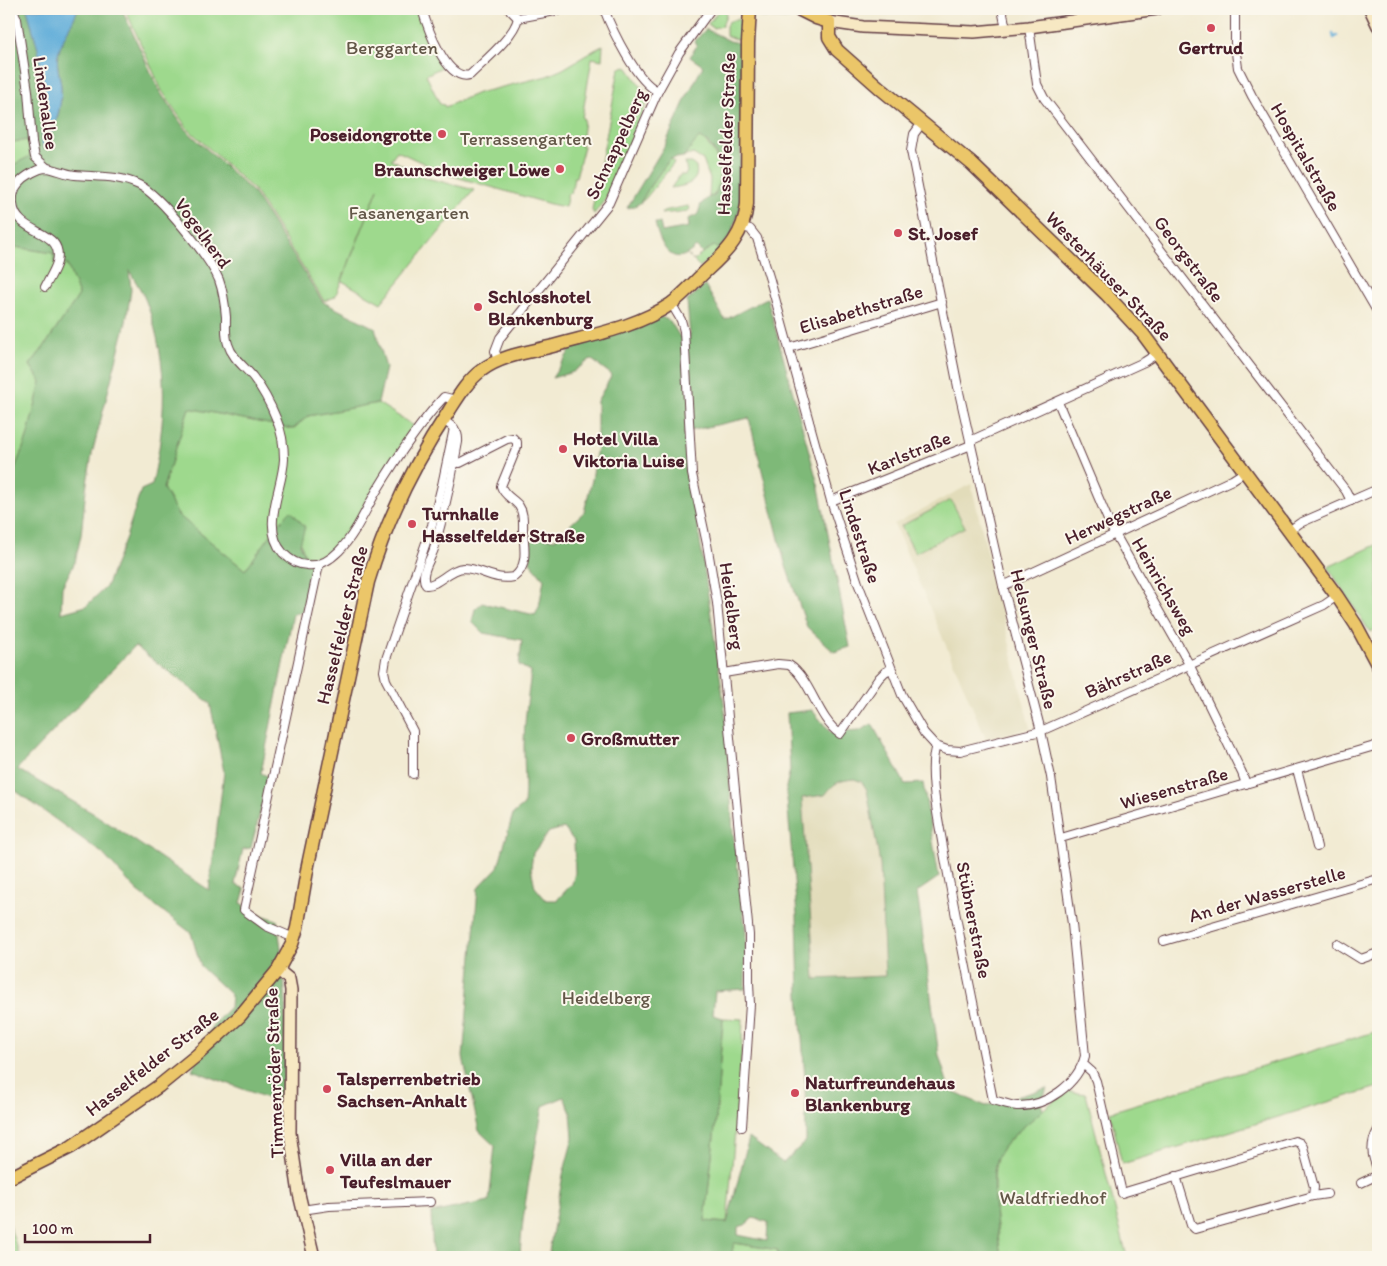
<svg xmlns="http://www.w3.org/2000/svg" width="1387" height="1266" font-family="Itim,sans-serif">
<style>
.built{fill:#e2dcba}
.green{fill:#9ed98d;stroke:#747c5c}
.forest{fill:#7eb978;stroke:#646c52;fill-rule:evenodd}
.water{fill:#60add9;stroke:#556682}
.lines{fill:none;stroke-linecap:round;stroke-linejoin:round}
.stream{stroke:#60add9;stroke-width:2.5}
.street-casing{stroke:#633e44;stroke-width:10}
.secondary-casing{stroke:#633e44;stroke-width:14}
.primary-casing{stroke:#633e44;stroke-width:15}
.street{stroke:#fff;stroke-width:8}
.secondary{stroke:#f7e8c3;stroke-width:11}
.primary{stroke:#ebc669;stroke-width:12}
.poi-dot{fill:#d1495b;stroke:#fbf7ec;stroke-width:2}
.labels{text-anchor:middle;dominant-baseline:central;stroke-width:4;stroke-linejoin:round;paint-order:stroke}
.park-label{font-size:19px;fill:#635748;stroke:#fbf7ec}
.poi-label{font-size:19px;font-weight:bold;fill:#4a1f2b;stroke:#fbf7ec;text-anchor:start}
.street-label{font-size:19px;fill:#4a1f2b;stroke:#fbf7ec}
</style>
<rect width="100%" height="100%" fill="#fbf7ec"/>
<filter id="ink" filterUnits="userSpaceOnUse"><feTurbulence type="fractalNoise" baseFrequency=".02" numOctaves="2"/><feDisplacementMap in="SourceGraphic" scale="10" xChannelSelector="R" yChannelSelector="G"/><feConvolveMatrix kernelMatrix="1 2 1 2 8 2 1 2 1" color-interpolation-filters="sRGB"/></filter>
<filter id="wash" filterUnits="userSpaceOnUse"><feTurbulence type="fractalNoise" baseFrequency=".0096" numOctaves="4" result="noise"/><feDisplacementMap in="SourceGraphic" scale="20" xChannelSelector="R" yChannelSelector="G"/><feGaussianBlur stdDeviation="1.12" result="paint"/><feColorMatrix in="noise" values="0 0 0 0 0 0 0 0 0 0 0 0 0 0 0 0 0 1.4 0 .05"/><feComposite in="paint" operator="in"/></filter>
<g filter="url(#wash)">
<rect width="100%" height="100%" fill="#f2ebd3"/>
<g class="built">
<path d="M971,484L1030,728L986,739L894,524Z"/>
<path d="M854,779L862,782L867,790L880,864L885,976L815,979L802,797L825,795L833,784L841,780Z"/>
</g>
<g class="green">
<path d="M125,9H420L434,48L444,66L426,75L440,104L444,105L445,107L478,93L547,76L563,69L603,45L602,60L592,58L582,118L584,119L581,146H584L576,177H574L571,194L568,193L565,207L550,204L449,175L397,151L391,159L427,178L474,190L381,303L342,281L378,189L335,297L324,301L254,190L187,128L162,91Z"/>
<path d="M720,9H726V16L722,26L713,28L708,24Z"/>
<path d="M769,9C777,9 785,7 791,14L789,19L759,17L763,12Z"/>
<path d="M736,19L742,21V41L726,36V26L728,22Z"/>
<path d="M624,66L628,68L649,98L606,198L594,214L592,210L619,69Z"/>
<path d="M698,137C717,145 731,185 711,197H709L710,179L703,160L693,154L683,157Z"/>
<path d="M9,139L13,142L28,140L31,157L9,167Z"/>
<path d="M670,159H672L674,163L645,199L640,203L650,186Z"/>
<path d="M685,163H691L696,167C700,184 684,186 671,188L680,175H685L687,172Z"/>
<path d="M688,206L690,209L688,211L661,214L663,211Z"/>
<path d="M9,246L53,253L67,264L79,295L44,347L30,365L41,382L27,438L12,476H9Z"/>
<path d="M714,246L720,251L700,267L688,255L694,261L702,253Z"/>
<path d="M378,403L414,426L343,540L318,558L305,556L291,511L282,520L245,570L178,515L163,488L189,408L293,429L308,416Z"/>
<path d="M951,500L965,527L915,553L901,526Z"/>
<path d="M1378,544V628L1370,632L1328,567Z"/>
<path d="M723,1018L743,1019L739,1108H737L727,1223L705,1221L716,1118Z"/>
<path d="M1378,1031V1087L1122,1164L1110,1112Z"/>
<path d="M1066,1091L1086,1094L1127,1257H1001C998,1235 988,1173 999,1154C1009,1135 1048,1106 1066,1091Z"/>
<path d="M9,1224L20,1257H9Z"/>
<path d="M733,1243L779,1250L777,1257H731Z"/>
</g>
<g class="forest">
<path d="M9,9H27L38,49L44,86V116L41,141L44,149C54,130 63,108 61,86C60,76 56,65 58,55C62,38 72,25 78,9H123L124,14L160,92L185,129L253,192L323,302L375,328L386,368L378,403L308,416L293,429L189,408L163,488L178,515L245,570L282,520L291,511L305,527L300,544L305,555L318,558L312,570L302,612L293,614L261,773L269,777L251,848L243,849L235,884L245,889L241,903L250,911L277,920L282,955L286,1003L283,1104L192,1070L212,1026L230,1007L231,995L201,967L191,933L137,891L102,853L9,786V476H12L27,438L41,382L30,365L44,347L79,295L67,264L54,262L53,253L9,246V167L30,156L28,140L13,142L9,139ZM129,270C135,281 143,292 147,304C170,366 166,421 152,485L141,490L126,537L106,587L86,606L61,613L62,587L75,562L81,535L86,489L92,454L126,322L131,290ZM135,646L210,703L224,772L209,890L96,815L17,769Z"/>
<path d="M706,29L730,41L742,44L740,207L732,233L720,251L714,246L702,253L696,247C672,271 660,245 655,223H660L662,232L689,227L688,219C700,214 697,216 701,204L709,197L714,196C724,177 721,146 699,138L683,157L670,159L650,186L640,203L633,207L627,208L665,145L686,98L703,66L690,57L697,45L695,41Z"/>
<path d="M705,285L725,320L767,298L819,488L850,647L834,652L807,627L785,563L749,418L684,432L725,710L733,832L746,933L745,989L715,991L713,1015L723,1018L716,1118L705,1221L727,1223L749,1138L783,1163L806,1141L805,1080L799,995L797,915L786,787L790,770L787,713L812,710L831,733L859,731L872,724L905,784L923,783L939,877L917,892L939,1056L950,1091L986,1106L1047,1088L1041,1104L1043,1110C1028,1124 1009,1136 999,1154C987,1173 998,1234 1001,1257H777L778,1250L734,1243L731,1257H548L563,1175L573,1138L571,1113L564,1097L543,1106C534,1156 522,1207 520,1257H433L431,1213L489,1201L495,1146L479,1131L463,1057L478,888L498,867L513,814L524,805C526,785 524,766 524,747C524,722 528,697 531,672L519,665L522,640L483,633L472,622L475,609L482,603L535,615L539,607L544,579L530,562L532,533L554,540L584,512L592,480L597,447V401L612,375L591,359L573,372L552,378L573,346L661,317L670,321L680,337L690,336L687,301ZM854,779L862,782L867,790L880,864L885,976L815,979L802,798L825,795C835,782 838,781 854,779ZM564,828L574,841L575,873L572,884L557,900H546L535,887L531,868L533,853L549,832ZM753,1218L768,1222L767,1241L738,1235V1227L745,1225Z"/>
</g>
<path class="water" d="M27,9H78C72,25 62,38 58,55C56,65 60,76 61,86C63,109 53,130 44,150L41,141L44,116V86L38,49Z"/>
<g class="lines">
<path class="stream" d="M1333,34L1334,38L1337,36"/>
</g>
</g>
<g filter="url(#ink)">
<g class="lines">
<defs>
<g id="street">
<path d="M13,9L17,19L28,91L32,142L35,157L47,168"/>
<path d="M422,9C427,26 446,82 470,75C484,61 514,37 518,18"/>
<path d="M509,9L518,18"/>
<path d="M604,9C612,30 637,83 658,91"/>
<path d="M1002,9L1006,29"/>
<path d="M1235,9V45L1238,68L1252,96L1378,313"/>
<path d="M518,18L566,9"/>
<path d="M1029,27L1037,84L1044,98L1346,491L1351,501"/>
<path d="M922,123L914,134L911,151L959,392L1003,586L1041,731L1051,777L1072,924L1085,1056C1078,1084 1046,1107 1017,1106C1009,1105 1001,1102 993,1100C976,1016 958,932 943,847C939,822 927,770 936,746"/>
<path d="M742,227L750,229L757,238L770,280L831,501L858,583L902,695L924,733L936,746L947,750L960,751L1041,731L1324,605L1337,596"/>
<path d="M45,287C49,279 55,270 57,262C65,228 16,236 13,204C12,197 14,188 19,183C25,176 38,168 47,168C56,169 65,174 75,175C96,177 119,175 139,185C160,195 210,258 219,280C223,291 225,305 226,317C226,326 225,336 228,344C232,358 245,367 253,377C263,390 270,403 276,418C281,430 284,445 284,459C283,488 260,527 283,553C289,559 298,565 307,565C320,567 330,560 339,551C355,535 365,511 376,492C396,459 418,425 444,397L456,400"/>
<path d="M671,303L681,320L684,331L692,474L707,544L717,603L749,935V982L750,1004L742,1127"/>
<path d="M789,348L942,302"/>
<path d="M498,361L495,351L500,338L609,203L658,91L679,53L711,9"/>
<path d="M1058,402L1111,527L1189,664L1242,773L1246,784"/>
<path d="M443,420C452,426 459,430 458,442C452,478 444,514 434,549C431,559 419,574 426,585C438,586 450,568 464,568C483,569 493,581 514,577C529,566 524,546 523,530C523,522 524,513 519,506C514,499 504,496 501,486L517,447V442L513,438L507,439L460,463L455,462"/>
<path d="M970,441L1144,362L1158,353"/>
<path d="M831,501L971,445"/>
<path d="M1289,531L1300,523L1378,489"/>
<path d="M1003,586L1232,480L1246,471"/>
<path d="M724,673L778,664L789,665C811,679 817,718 840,734L879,678L885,672L891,669"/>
<path d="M1297,769L1317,847"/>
<path d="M413,774V731L386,680L384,671L386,659L432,525L442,485L454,428"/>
<path d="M1061,838L1378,745"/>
<path d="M294,938L266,926L244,910L319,565"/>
<path d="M1164,941L1378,879"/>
<path d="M1337,944L1361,959L1378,953"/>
<path d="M1083,1064L1092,1072L1096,1081L1122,1193L1295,1141L1300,1143L1303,1147L1314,1187L1313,1196"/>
<path d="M1378,1130C1370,1144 1371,1155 1378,1170"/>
<path d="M1176,1176L1191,1225L1195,1229L1313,1196L1327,1194"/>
<path d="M1361,1183L1378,1175"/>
<path d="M302,1210L329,1206L430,1202"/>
</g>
<g id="secondary">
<path d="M1370,9L1378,26"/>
<path d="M829,22L863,27L974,32L1029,27L1157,9"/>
<path d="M278,970L289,979L291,990L290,1133L299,1194L314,1257"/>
</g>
<g id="primary">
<path d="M798,9L816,18L829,22V37L837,50L881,89L972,164L1106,294L1143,334L1337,596L1356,625L1378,666"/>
<path d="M9,1178L71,1147L159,1086L196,1056L240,1016L278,970L292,944L297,928L308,865L368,582C386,521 414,464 449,411C458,397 468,380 482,370C502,355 530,352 553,346C592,335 637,327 671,304C684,294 695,281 707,270C728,251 744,234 747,204L748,43L750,9"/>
</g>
</defs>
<use href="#street" class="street-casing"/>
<use href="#secondary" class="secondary-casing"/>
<use href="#primary" class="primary-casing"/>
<use href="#street" class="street"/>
<use href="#secondary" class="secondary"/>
<use href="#primary" class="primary"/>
</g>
</g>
<g class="poi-dot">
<circle cx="1211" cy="28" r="5"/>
<circle cx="442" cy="134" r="5"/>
<circle cx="560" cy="169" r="5"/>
<circle cx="898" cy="233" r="5"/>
<circle cx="478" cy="307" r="5"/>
<circle cx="563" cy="449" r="5"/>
<circle cx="412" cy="524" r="5"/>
<circle cx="571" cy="738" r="5"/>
<circle cx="327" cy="1089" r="5"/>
<circle cx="795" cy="1093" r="5"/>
<circle cx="330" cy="1170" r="5"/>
</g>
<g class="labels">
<g class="park-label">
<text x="392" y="47">Berggarten</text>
<text x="526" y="138">Terrassengarten</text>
<text x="409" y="212">Fasanengarten</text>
<text x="606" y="997">Heidelberg</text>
<text x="1053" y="1197">Waldfriedhof</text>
</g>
<g class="poi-label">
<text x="1211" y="47" text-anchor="middle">Gertrud</text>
<text x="432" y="134" text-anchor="end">Poseidongrotte</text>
<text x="550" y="169" text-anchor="end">Braunschweiger Löwe</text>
<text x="908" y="233">St. Josef</text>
<text x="488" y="296">Schlosshotel<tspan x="488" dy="22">Blankenburg</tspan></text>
<text x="573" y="438">Hotel Villa<tspan x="573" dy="22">Viktoria Luise</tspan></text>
<text x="422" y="513">Turnhalle<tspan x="422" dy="22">Hasselfelder Straße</tspan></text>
<text x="581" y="738">Großmutter</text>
<text x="337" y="1078">Talsperrenbetrieb<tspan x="337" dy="22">Sachsen-Anhalt</tspan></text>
<text x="805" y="1082">Naturfreundehaus<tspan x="805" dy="22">Blankenburg</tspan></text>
<text x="340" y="1159">Villa an der<tspan x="340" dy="22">Teufeslmauer</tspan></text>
</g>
<g class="street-label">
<text transform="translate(46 103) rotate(82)">Lindenallee</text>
<text transform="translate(726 134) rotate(-88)">Hasselfelder Straße</text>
<text transform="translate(616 144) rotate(-65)">Schnappelberg</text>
<text transform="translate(1306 157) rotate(60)">Hospitalstraße</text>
<text transform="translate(203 233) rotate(54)">Vogelherd</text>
<text transform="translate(1189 259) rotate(53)">Georgstraße</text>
<text transform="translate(1109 276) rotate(46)">Westerhäuser Straße</text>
<text transform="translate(861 309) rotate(-17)">Elisabethstraße</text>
<text transform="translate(909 453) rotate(-22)">Karlstraße</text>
<text transform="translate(1118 515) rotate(-25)">Herwegstraße</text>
<text transform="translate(860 536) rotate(72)">Lindestraße</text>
<text transform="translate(1164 586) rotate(60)">Heinrichsweg</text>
<text transform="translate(732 606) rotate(82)">Heidelberg</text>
<text transform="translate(342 625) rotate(-76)">Hasselfelder Straße</text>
<text transform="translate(1034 639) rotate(76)">Helsunger Straße</text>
<text transform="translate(1128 674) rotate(-24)">Bährstraße</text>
<text transform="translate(1174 788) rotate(-16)">Wiesenstraße</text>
<text transform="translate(1267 894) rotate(-16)">An der Wasserstelle</text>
<text transform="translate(974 920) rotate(79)">Stübnerstraße</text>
<text transform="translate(152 1062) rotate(-38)">Hasselfelder Straße</text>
<text transform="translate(274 1073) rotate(-92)">Timmenröder Straße</text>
</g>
</g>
<rect width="1387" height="1266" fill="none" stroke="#fbf7ec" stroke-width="30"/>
<path d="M25 1234v8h125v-8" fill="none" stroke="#4a1f2b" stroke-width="2.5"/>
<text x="32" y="1234" font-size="15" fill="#4a1f2b" stroke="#fbf7ec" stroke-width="4" paint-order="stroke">100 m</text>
</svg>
